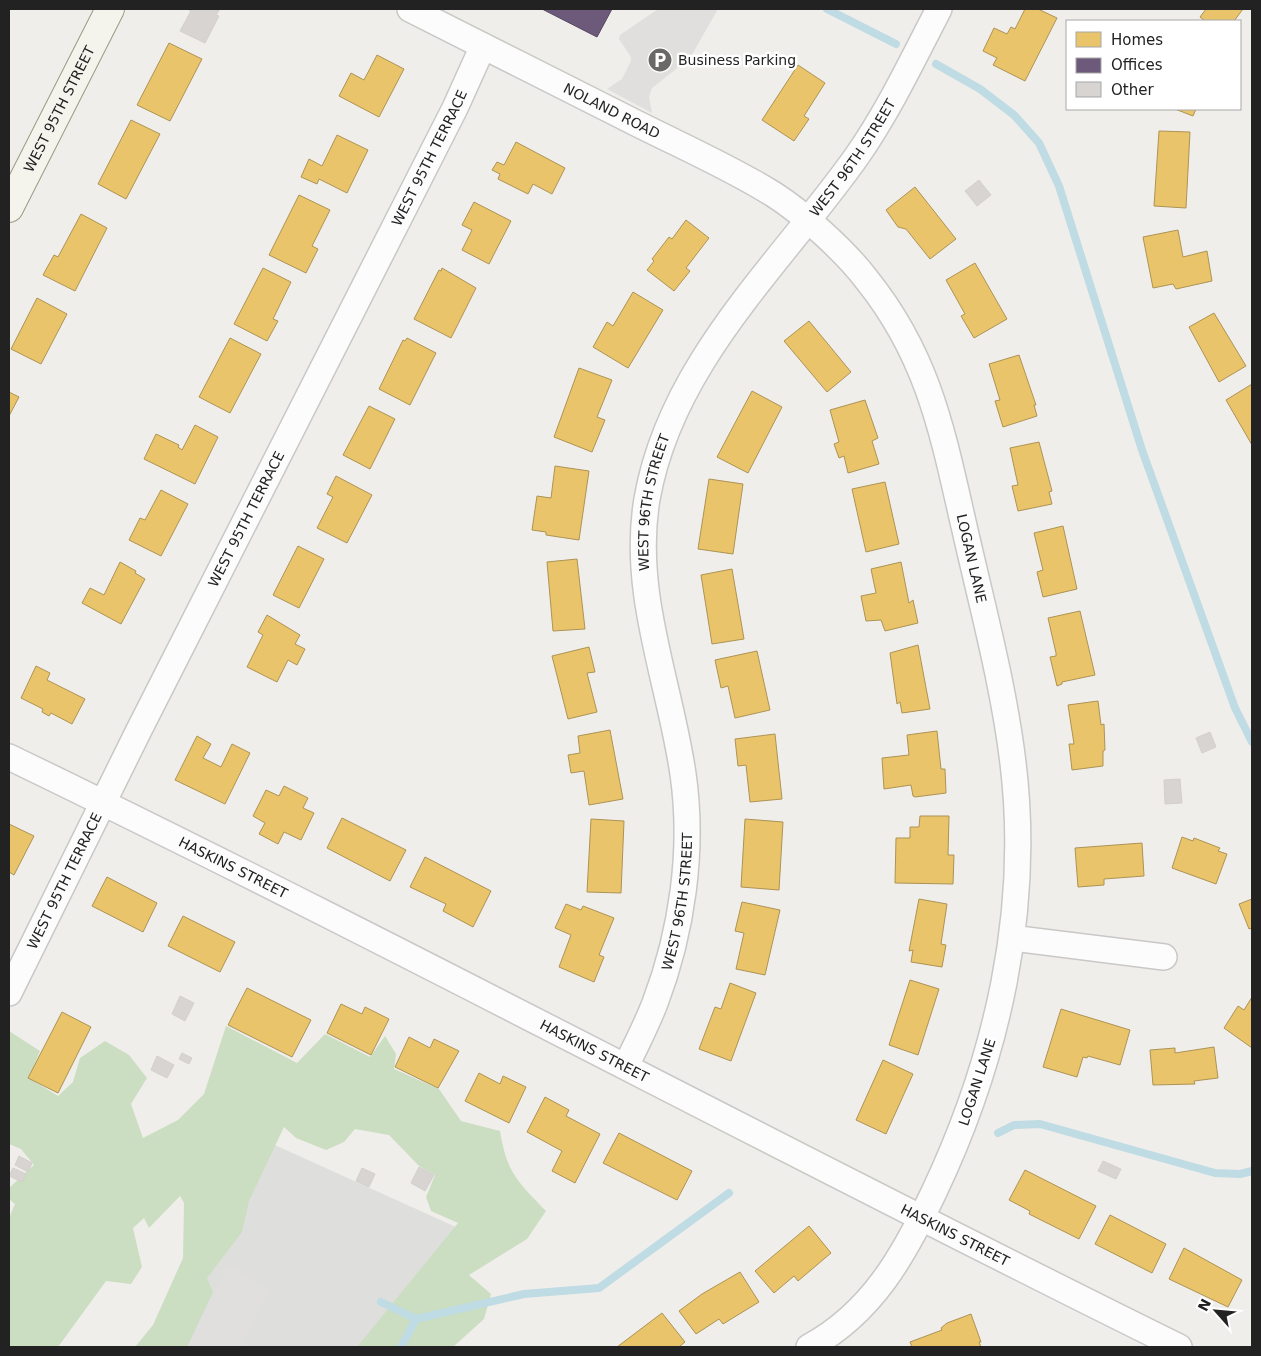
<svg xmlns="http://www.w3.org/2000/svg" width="1261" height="1356" font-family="'DejaVu Sans',sans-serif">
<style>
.religious{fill:#dededc}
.forest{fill:#cbdec1}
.parking{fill:#e0dfde}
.homes{fill:#e9c46a;stroke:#ad9354}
.offices{fill:#6d597a;stroke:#564860}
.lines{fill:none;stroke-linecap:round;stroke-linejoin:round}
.stream{stroke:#bfdbe3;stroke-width:8}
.building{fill:#d7d4d2;stroke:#d3d0cc}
.minor-casing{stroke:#c9c8c7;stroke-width:28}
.secondary-casing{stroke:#999a82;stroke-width:30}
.minor{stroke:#fdfcfc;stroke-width:25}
.secondary{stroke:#f4f4ed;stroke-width:28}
.labels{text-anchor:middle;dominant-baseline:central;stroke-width:5;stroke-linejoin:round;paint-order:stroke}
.poi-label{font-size:14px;fill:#222;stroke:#fff;text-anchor:start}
.street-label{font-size:14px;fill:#222;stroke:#fff}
</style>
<rect width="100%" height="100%" fill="#f0eeeb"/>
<path class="religious" d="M255,1136L467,1232L411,1347H148Z"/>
<path class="forest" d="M226,1026L297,1063L325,1034L370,1057L385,1036L396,1054L394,1069L439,1089L461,1121L500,1131C507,1173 517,1181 546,1211L527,1239L469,1275L491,1294L484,1319L453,1347H357L458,1223L431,1211L426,1197L435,1175L419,1166L389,1135L355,1129L344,1142L326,1150L296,1138L284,1127L249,1201L242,1232L207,1278L213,1292L187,1347H135L153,1325L183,1258L184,1203L180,1196L149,1228L144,1218L133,1228L142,1267L131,1284L106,1281L58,1347H9V1218L15,1204L9,1199V1188L34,1165L21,1149L9,1144V1031L40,1051L29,1078L58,1096L73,1082L80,1058L105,1041L129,1055L147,1078L131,1104L143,1138L178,1120L204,1094Z"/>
<g class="parking">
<path d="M658,9H718L690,58L652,88L649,97L652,113L607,89L622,79L631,61V57L619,39L620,35Z"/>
<path d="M228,1265L269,1290L261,1307L241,1347H188Z"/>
</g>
<g class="homes">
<path d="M1025,9H1038L1057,18L1025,81L993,65L997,58L983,51L994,28L1007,34L1011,27L1015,29Z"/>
<path d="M1206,9H1243L1234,21H1205L1200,17Z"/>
<path d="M169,43L202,59L170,121L137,105Z"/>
<path d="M377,55L404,69L379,117L339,96L351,73L364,80Z"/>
<path d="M798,65L825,83L804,116L809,119L794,141L762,120Z"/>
<path d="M1175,109H1196L1193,116Z"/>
<path d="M131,120L160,134L126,199L98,184Z"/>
<path d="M1159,131L1190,132L1186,208L1154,206Z"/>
<path d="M337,135L368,150L347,193L319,179L317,184L301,177L309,159L322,166Z"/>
<path d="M516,142L565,168L552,194L533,184L528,194L498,179L500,174L492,170L497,162L504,165Z"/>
<path d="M915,187L956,239L930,259L906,229L898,227L886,210Z"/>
<path d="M299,195L330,210L312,246L318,249L306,273L269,255Z"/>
<path d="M474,202L511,221L489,264L462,250L472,230L462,225Z"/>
<path d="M81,214L107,228L75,291L43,275L54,255L58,257Z"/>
<path d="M686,220L709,238L686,268L690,271L674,291L647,270L654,261L652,259L669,237L672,239Z"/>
<path d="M1178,230L1183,257L1207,251L1212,281L1176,289L1173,284L1153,288L1143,237Z"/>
<path d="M975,263L1007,319L974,338L961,316L965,314L946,280Z"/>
<path d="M263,268L291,282L273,319L278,321L267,341L234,324Z"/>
<path d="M442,268L476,288L451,338L414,319L439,270L441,271Z"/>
<path d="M633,292L663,310L628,368L593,347L607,322L613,326Z"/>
<path d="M37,298L67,314L41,364L11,349Z"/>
<path d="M1214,313L1246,366L1219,382L1189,327Z"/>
<path d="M809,321L851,372L827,392L784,341Z"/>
<path d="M230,338L261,354L230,413L199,397Z"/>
<path d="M407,338L436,353L410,405L379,389L403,340L405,341Z"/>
<path d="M1019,355L1036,405H1034L1037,416L1003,427L995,401L1000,400L989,364Z"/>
<path d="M579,368L612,380L597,417L605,420L592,452L554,437Z"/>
<path d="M1252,384V445L1226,400Z"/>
<path d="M752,391L782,407L748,473L717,457Z"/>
<path d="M9,392L19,397L9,416Z"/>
<path d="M865,400L878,438L872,441L879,464L848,473L844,456L839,458L834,444L839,442L830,410Z"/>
<path d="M369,406L395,419L370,469L343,455Z"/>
<path d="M195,425L218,437L195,484L144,459L156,434L179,445L178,447L182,450Z"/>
<path d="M1039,442L1052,491L1049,492L1052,504L1018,511L1012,486L1018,485L1010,448Z"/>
<path d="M555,466L589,471L579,540L546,535V532L532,530L537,496L551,498Z"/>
<path d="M336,476L372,495L347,543L317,528L333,497L327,494Z"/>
<path d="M709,479L743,484L733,554L698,549Z"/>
<path d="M885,482L899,544L866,552L852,489Z"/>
<path d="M161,490L188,504L161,556L129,540L140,518L145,520Z"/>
<path d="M1063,526L1077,589L1043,597L1037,572L1043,570L1034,533Z"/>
<path d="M298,546L324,559L299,608L273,595Z"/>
<path d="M577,559L585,629L553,631L547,562Z"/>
<path d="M120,562L136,571L135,573L145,579L121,624L82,603L90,588L104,595Z"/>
<path d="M901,562L909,603L913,600L918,623L885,631L881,620L866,621L861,596L876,593L871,569Z"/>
<path d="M732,569L744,639L712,644L701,575Z"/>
<path d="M1080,611L1095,675L1062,682V684L1057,686L1050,657L1056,656V653L1048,618Z"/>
<path d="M267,615L300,635L295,644L305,649L297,665L288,660L277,682L247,667L263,635L258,632Z"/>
<path d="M918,645L930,709L902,713L900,702L897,704L890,653Z"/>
<path d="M589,647L595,672L587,673L597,712L568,719L552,656Z"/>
<path d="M757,651L770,710L735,718L728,686L721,688L715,660Z"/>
<path d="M36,666L50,673L47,680L85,699L72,724L51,713L49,716L42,712L43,709L21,698Z"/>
<path d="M1098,701L1101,725L1104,724L1105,750L1103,751V766L1072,770L1069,744H1074L1068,705Z"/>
<path d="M610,730L623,799L589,805L584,771L571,773L568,755L580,753L578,736Z"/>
<path d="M937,731L941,769H945L946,793L915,797L913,796L911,785L884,789L882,758L909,755L907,735Z"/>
<path d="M775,734L782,799L750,802L746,765L738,766L735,739Z"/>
<path d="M197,736L211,744L203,758L221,767L232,744L250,753L225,804L175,780Z"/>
<path d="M284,786L308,798L303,808L314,813L301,840L284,832L278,844L259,834L265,823L253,816L266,790L279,796Z"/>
<path d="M920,816H949L948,855H954L953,884L895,883L896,838H910V827H919Z"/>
<path d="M342,818L406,850L390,881L327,848Z"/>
<path d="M591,819L624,821L621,893L587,892Z"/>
<path d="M745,819L783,822L779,890L741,887Z"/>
<path d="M9,824L34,836L14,875L9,872Z"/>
<path d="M1182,837L1193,841L1194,838L1220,848L1218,851L1227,854L1216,884L1172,868Z"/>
<path d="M1142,843L1144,876L1104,879V885L1078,887L1075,848Z"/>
<path d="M425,857L491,891L473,927L443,911L446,904L410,887Z"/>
<path d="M107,877L157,903L143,932L92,906Z"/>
<path d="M919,899L947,904L941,944L946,945L942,967L911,962L913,950L909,951Z"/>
<path d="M1252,899V928L1249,929L1239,904Z"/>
<path d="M742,902L780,910L765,975L736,969L744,933L735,931Z"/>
<path d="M566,904L581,910L583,906L614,918L599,955L604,957L594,982L559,967L571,935L555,928Z"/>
<path d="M183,916L235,942L220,972L168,946Z"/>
<path d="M910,980L939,989L918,1055L889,1045Z"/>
<path d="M730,983L756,993L731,1061L699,1049L715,1007L721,1009Z"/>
<path d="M247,988L311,1020L292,1057L228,1025Z"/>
<path d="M1252,997V1048L1224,1028L1238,1006L1244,1010Z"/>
<path d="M341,1004L362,1014L365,1007L389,1019L371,1055L327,1033Z"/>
<path d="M1061,1009L1130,1030L1120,1065L1088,1056L1087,1058L1083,1057L1077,1077L1043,1067Z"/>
<path d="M62,1012L91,1027L58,1093L28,1078Z"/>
<path d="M409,1037L430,1048L434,1039L459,1051L438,1088L395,1067Z"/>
<path d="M1214,1047L1218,1078L1194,1081L1195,1084L1153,1085L1150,1050L1175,1048V1053Z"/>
<path d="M883,1060L913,1074L886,1134L856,1120Z"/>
<path d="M479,1073L500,1084L503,1076L526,1087L509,1123L465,1101Z"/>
<path d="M545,1097L569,1110L566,1116L600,1134L575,1183L552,1171L562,1151L527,1132Z"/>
<path d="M619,1133L692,1171L677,1200L603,1163Z"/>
<path d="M1025,1170L1096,1206L1079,1239L1029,1214L1030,1211L1009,1200Z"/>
<path d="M1110,1215L1166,1244L1152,1273L1095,1244Z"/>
<path d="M809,1226L831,1253L798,1281L794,1276L774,1293L755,1271Z"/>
<path d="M1184,1248L1242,1280L1228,1307L1169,1279Z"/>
<path d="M740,1272L759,1302L723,1324L719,1319L696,1334L679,1311L702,1294Z"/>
<path d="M662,1313L685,1342L679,1347H617Z"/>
<path d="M971,1314L981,1342H979L981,1347H912L910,1342L942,1330L941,1328L947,1323Z"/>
</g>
<path class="offices" d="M542,9H612L597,37Z"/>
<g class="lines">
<g class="stream">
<path d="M827,9L896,44"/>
<path d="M936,64L980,89L1014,115L1039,143L1059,186L1142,450L1235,708L1252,742"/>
<path d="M998,1133L1014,1125L1040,1124L1215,1173L1240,1174L1252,1171"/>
<path d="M381,1302L416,1319"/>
<path d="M401,1347L416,1319L524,1294L599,1288L729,1193"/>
</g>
</g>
<g class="building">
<path d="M187,9H220L216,15L219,16L205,43L180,31L191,11Z"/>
<path d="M979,180L991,195L977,206L965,191Z"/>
<path d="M1210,732L1216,747L1202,753L1196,738Z"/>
<path d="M1180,779L1182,803L1165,804L1164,780Z"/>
<path d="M180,996L194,1003L185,1021L172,1014Z"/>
<path d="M182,1053L192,1058L189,1064L179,1059Z"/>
<path d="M157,1056L174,1065L167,1078L151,1070Z"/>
<path d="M19,1156L32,1163L28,1172L15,1165Z"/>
<path d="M1103,1161L1121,1169L1116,1179L1098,1171Z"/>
<path d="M419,1167L434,1175L425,1191L411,1183Z"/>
<path d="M13,1168L26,1174L22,1182L9,1176Z"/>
<path d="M362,1168L375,1174L369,1187L356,1181Z"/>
</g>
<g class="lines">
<defs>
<g id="minor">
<path id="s1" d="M410,9C483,46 557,83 630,120C677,144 728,166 773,194C803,213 846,252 867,280C932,361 944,441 967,539C984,613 1004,688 1013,763C1031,911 997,1059 934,1192C904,1255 872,1313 809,1347"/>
<path id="s2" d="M9,757C402,947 787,1154 1179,1347"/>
<path d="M1012,938L1164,957"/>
<path id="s3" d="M9,993L139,730L455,108L483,46"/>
<path id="s4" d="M626,1066C636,1045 647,1024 655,1003C682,932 694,850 683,774C670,683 631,593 647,499C671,362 780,265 857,156C889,110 913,59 939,9"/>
</g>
<g id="secondary">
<path id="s5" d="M9,208L110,9"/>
</g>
</defs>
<use href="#minor" class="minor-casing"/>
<use href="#secondary" class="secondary-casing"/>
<use href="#minor" class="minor"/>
<use href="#secondary" class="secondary"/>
</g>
<defs>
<symbol id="parking-disc" viewBox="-11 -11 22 22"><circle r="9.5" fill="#6a6968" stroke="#fff"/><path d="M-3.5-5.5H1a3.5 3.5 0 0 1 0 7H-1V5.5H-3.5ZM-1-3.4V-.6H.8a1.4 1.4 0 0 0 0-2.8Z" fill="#fff"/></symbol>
</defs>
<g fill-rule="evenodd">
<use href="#parking-disc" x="646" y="46" width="28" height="28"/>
</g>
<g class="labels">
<g class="poi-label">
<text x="678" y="60">Business Parking</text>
</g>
<g class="street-label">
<text stroke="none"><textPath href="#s5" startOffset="111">WEST 95TH STREET</textPath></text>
<text stroke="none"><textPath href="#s1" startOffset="226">NOLAND ROAD</textPath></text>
<text stroke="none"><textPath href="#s3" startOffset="935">WEST 95TH TERRACE</textPath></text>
<text stroke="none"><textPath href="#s4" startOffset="984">WEST 96TH STREET</textPath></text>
<text stroke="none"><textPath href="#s4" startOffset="579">WEST 96TH STREET</textPath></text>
<text stroke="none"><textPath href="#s3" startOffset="530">WEST 95TH TERRACE</textPath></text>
<text stroke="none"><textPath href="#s1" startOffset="836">LOGAN LANE</textPath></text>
<text stroke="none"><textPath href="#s2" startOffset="250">HASKINS STREET</textPath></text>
<text stroke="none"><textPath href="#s3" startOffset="125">WEST 95TH TERRACE</textPath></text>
<text stroke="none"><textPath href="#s4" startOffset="174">WEST 96TH STREET</textPath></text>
<text stroke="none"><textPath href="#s2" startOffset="655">HASKINS STREET</textPath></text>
<text transform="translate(977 1082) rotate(-72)">LOGAN LANE</text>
<text stroke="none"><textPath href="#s2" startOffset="1060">HASKINS STREET</textPath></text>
</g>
</g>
<rect width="1261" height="1356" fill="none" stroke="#222222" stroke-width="20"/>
<rect x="1066" y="20" width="175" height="90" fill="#ffffff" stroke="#a7a7a7"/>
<rect x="1076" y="32" width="25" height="15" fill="#e9c46a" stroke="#a7a7a7"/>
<text x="1111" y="45" font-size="15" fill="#222222">Homes</text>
<rect x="1076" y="58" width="25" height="15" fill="#6d597a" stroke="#a7a7a7"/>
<text x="1111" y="70" font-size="15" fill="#222222">Offices</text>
<rect x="1076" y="82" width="25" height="15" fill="#d7d4d2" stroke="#a7a7a7"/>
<text x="1111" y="95" font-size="15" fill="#222222">Other</text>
<g transform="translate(1216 1311) rotate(297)" stroke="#ffffff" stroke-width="4" paint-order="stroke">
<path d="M0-4L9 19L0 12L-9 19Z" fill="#222222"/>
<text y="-8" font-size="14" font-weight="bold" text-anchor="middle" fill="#222222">N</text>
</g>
</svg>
